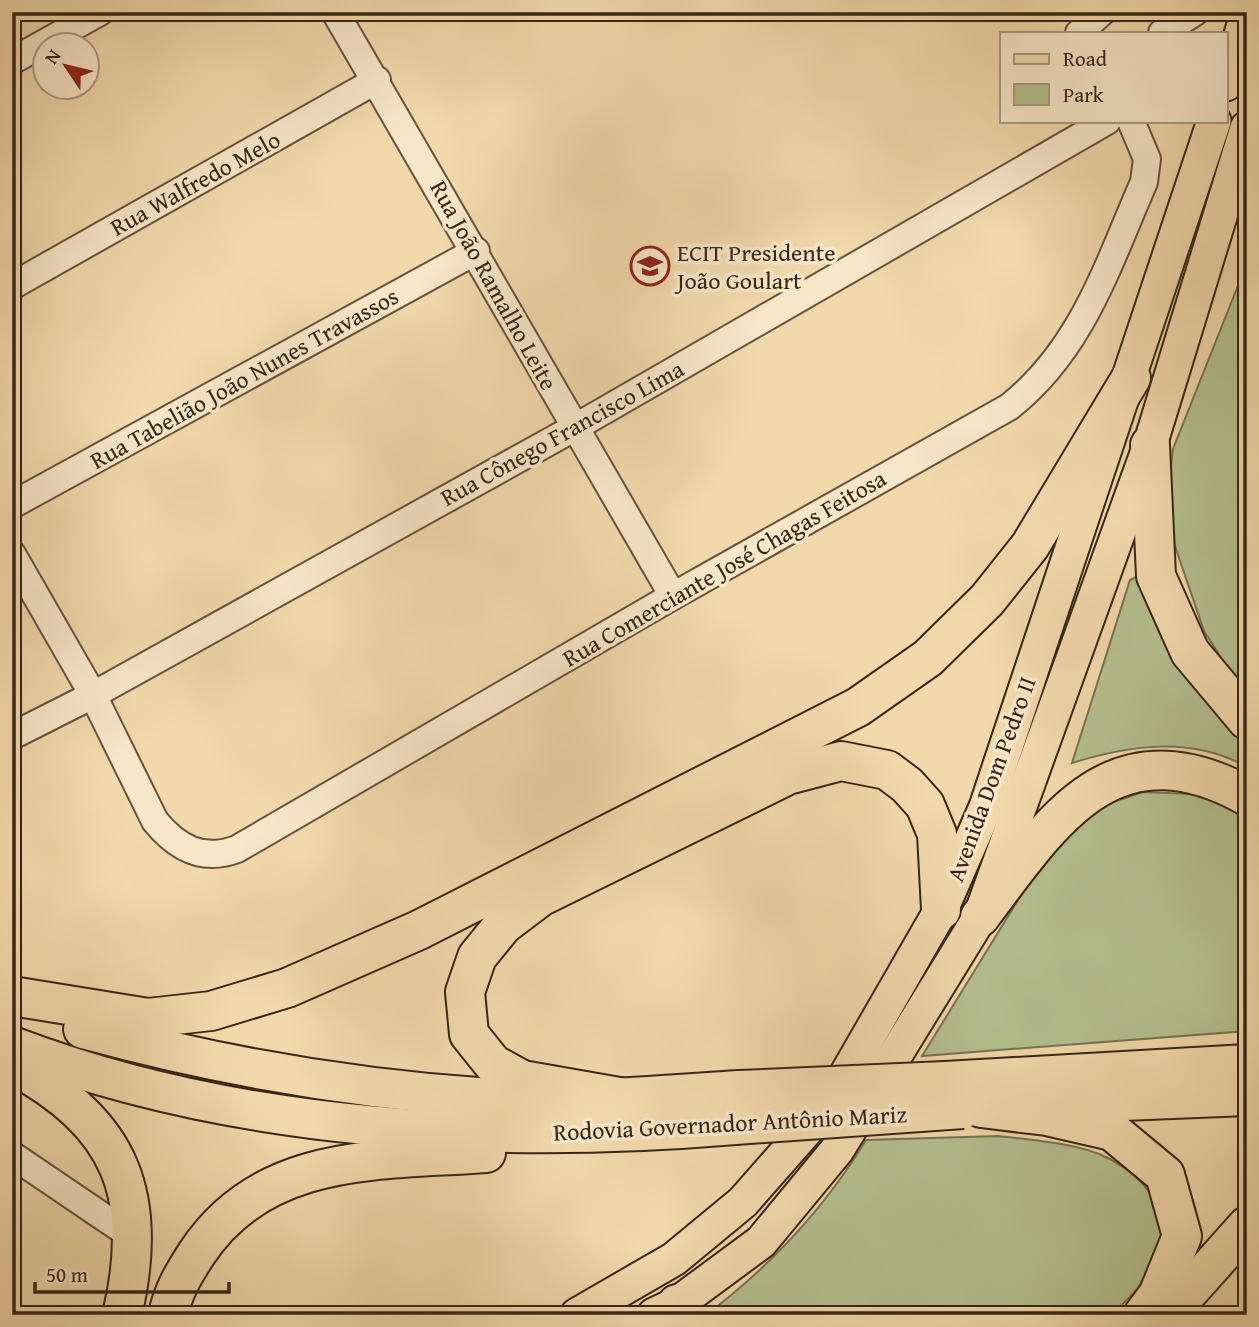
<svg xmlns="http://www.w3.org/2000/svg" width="1259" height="1327" font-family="'Gentium Book Plus',serif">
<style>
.green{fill:#b4c08e;stroke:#767252;stroke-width:2}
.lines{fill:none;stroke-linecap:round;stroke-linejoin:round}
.minor-casing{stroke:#66523b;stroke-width:30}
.major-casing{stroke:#382516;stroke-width:37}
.highway-casing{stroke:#382516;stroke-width:42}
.minor{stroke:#f7e6c8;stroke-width:26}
.major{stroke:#f2d8ab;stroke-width:33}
.highway{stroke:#f2d8ab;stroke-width:38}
.highway-bridge-casing{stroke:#382516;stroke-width:42;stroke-linecap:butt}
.highway-bridge{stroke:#f2d8ab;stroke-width:38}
.labels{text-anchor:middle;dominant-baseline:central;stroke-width:7;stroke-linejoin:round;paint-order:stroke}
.street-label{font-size:24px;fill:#382516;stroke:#f7e6c8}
.poi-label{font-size:24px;fill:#382516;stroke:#f7e6c8;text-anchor:start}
</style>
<rect width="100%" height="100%" fill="#f2d8ab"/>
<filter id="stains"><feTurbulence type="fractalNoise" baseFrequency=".00286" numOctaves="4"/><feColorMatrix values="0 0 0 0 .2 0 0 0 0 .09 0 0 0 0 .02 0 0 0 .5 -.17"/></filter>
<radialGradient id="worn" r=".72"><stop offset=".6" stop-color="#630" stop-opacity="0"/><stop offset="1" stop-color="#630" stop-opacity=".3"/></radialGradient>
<g class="green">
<path d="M1247,263V698L1204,631L1165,517L1173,449Z"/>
<path d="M1140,575C1154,645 1198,693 1247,743V767C1191,736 1130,745 1072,763L1130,580Z"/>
<path d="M1143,792L1191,794L1247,810V1031L922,1056L1036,871L1091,809Z"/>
<path d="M998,1136C1030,1140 1079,1143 1108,1158C1186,1199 1171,1267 1110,1315H706C771,1266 824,1209 866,1140Z"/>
</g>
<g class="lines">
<defs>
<g id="minor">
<path d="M335,12L673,596"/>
<path d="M1079,33L1102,12"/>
<path d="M1162,33L1195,12"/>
<path d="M12,61L100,12"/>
<path d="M12,286L377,80"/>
<path d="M12,505L476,251"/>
<path d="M12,554L93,695L155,821C177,848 203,862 237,849L673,596L1009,407C1082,350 1108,264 1144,182L1147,159L1131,121"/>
<path d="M12,736L93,695L574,428L1107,121"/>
<path d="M12,1155L133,1237"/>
</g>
<g id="major">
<path d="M1226,84L1247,15"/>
<path d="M577,1315L674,1259L743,1202L830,1103L941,910L986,807L1214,121"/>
<path d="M654,1315L677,1304L761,1242L837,1150L980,917L1150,445L1247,128"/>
</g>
<g id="highway">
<path d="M1150,445L1156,576L1190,652L1247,720"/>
<path d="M980,917C1052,821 1113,722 1247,796"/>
<path d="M12,996L148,1018L211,1011L287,988L419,930L858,707L928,658L987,600L1030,546L1131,378"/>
<path d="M83,1029C214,1065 354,1089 490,1098C572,1103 657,1095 739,1090"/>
<path d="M12,1046C238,1132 496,1145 735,1125"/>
<path d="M12,1065C122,1122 150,1197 122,1315"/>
<path d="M945,1081L1247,1064"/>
<path d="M619,1097L522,1080L493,1064L469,1034L465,992L477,957L503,925L540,897L788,775L841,761L887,770L907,785L925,805L937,834L941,910"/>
<path d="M1049,1104L1247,1096"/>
<path d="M981,1108L1047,1116L1112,1131L1165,1175L1182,1236L1158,1295L1143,1315"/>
<path d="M168,1315C173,1291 184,1273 197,1253C264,1152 379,1161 486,1153"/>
<path d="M669,1315L677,1304"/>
<path d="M1164,1315L1180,1301L1247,1226"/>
</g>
</defs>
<use href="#minor" class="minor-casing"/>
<use href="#major" class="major-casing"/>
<use href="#highway" class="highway-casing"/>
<use href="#minor" class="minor"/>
<use href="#major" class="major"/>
<use href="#highway" class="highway"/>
<defs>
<g id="highway-bridge">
<path d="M739,1090L945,1081"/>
<path d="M735,1125L963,1109"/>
</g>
</defs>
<use href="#highway-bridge" class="highway-bridge-casing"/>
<use href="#highway-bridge" class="highway-bridge"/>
</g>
<defs>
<symbol id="school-ring" viewBox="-11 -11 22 22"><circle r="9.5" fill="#f7e6c8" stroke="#8f2418" stroke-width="1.5"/><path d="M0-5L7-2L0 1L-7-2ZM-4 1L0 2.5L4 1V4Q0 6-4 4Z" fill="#8f2418"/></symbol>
</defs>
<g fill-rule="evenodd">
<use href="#school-ring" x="628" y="244" width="44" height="44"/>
</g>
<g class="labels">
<g class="street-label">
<text transform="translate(195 183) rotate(-29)">Rua Walfredo Melo</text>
<text transform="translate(494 285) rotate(61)">Rua João Ramalho Leite</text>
<text transform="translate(244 378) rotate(-29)">Rua Tabelião João Nunes Travassos</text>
<text transform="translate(562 433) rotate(-29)">Rua Cônego Francisco Lima</text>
<text transform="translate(724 568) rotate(-30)">Rua Comerciante José Chagas Feitosa</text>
<text transform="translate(991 779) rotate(-70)">Avenida Dom Pedro II</text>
<text transform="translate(730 1123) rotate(-3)">Rodovia Governador Antônio Mariz</text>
</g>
<g class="poi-label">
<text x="677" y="252">ECIT Presidente<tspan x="677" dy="28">João Goulart</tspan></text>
</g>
</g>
<rect width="1259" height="1327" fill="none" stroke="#f2d8ab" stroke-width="42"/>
<rect x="14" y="14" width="1231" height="1299" fill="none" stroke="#382516" stroke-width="3.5"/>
<rect x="21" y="21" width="1217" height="1285" fill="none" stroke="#382516" stroke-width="2"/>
<rect x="1000" y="32" width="228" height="91" fill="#f7e6c8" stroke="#ab9981" stroke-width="2"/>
<rect x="1014" y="54" width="35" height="10" fill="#f2d8ab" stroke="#ab9981" stroke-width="2"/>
<text x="1063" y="66" font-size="21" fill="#382516">Road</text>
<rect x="1014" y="84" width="35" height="21" fill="#b4c08e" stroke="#ab9981" stroke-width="2"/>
<text x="1063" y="102" font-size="21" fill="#382516">Park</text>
<g transform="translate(66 66) rotate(305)"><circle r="33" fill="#f7e6c8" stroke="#ab9981" stroke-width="2"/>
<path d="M0-5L12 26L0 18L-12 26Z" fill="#8f2418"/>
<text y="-10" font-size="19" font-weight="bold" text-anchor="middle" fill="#382516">N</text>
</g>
<path d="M35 1282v10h194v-10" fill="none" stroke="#382516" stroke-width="3.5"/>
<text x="46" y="1282" font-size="21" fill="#382516" stroke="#f7e6c8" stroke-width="5" paint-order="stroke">50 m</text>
<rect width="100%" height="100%" filter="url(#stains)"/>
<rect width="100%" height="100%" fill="url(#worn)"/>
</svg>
